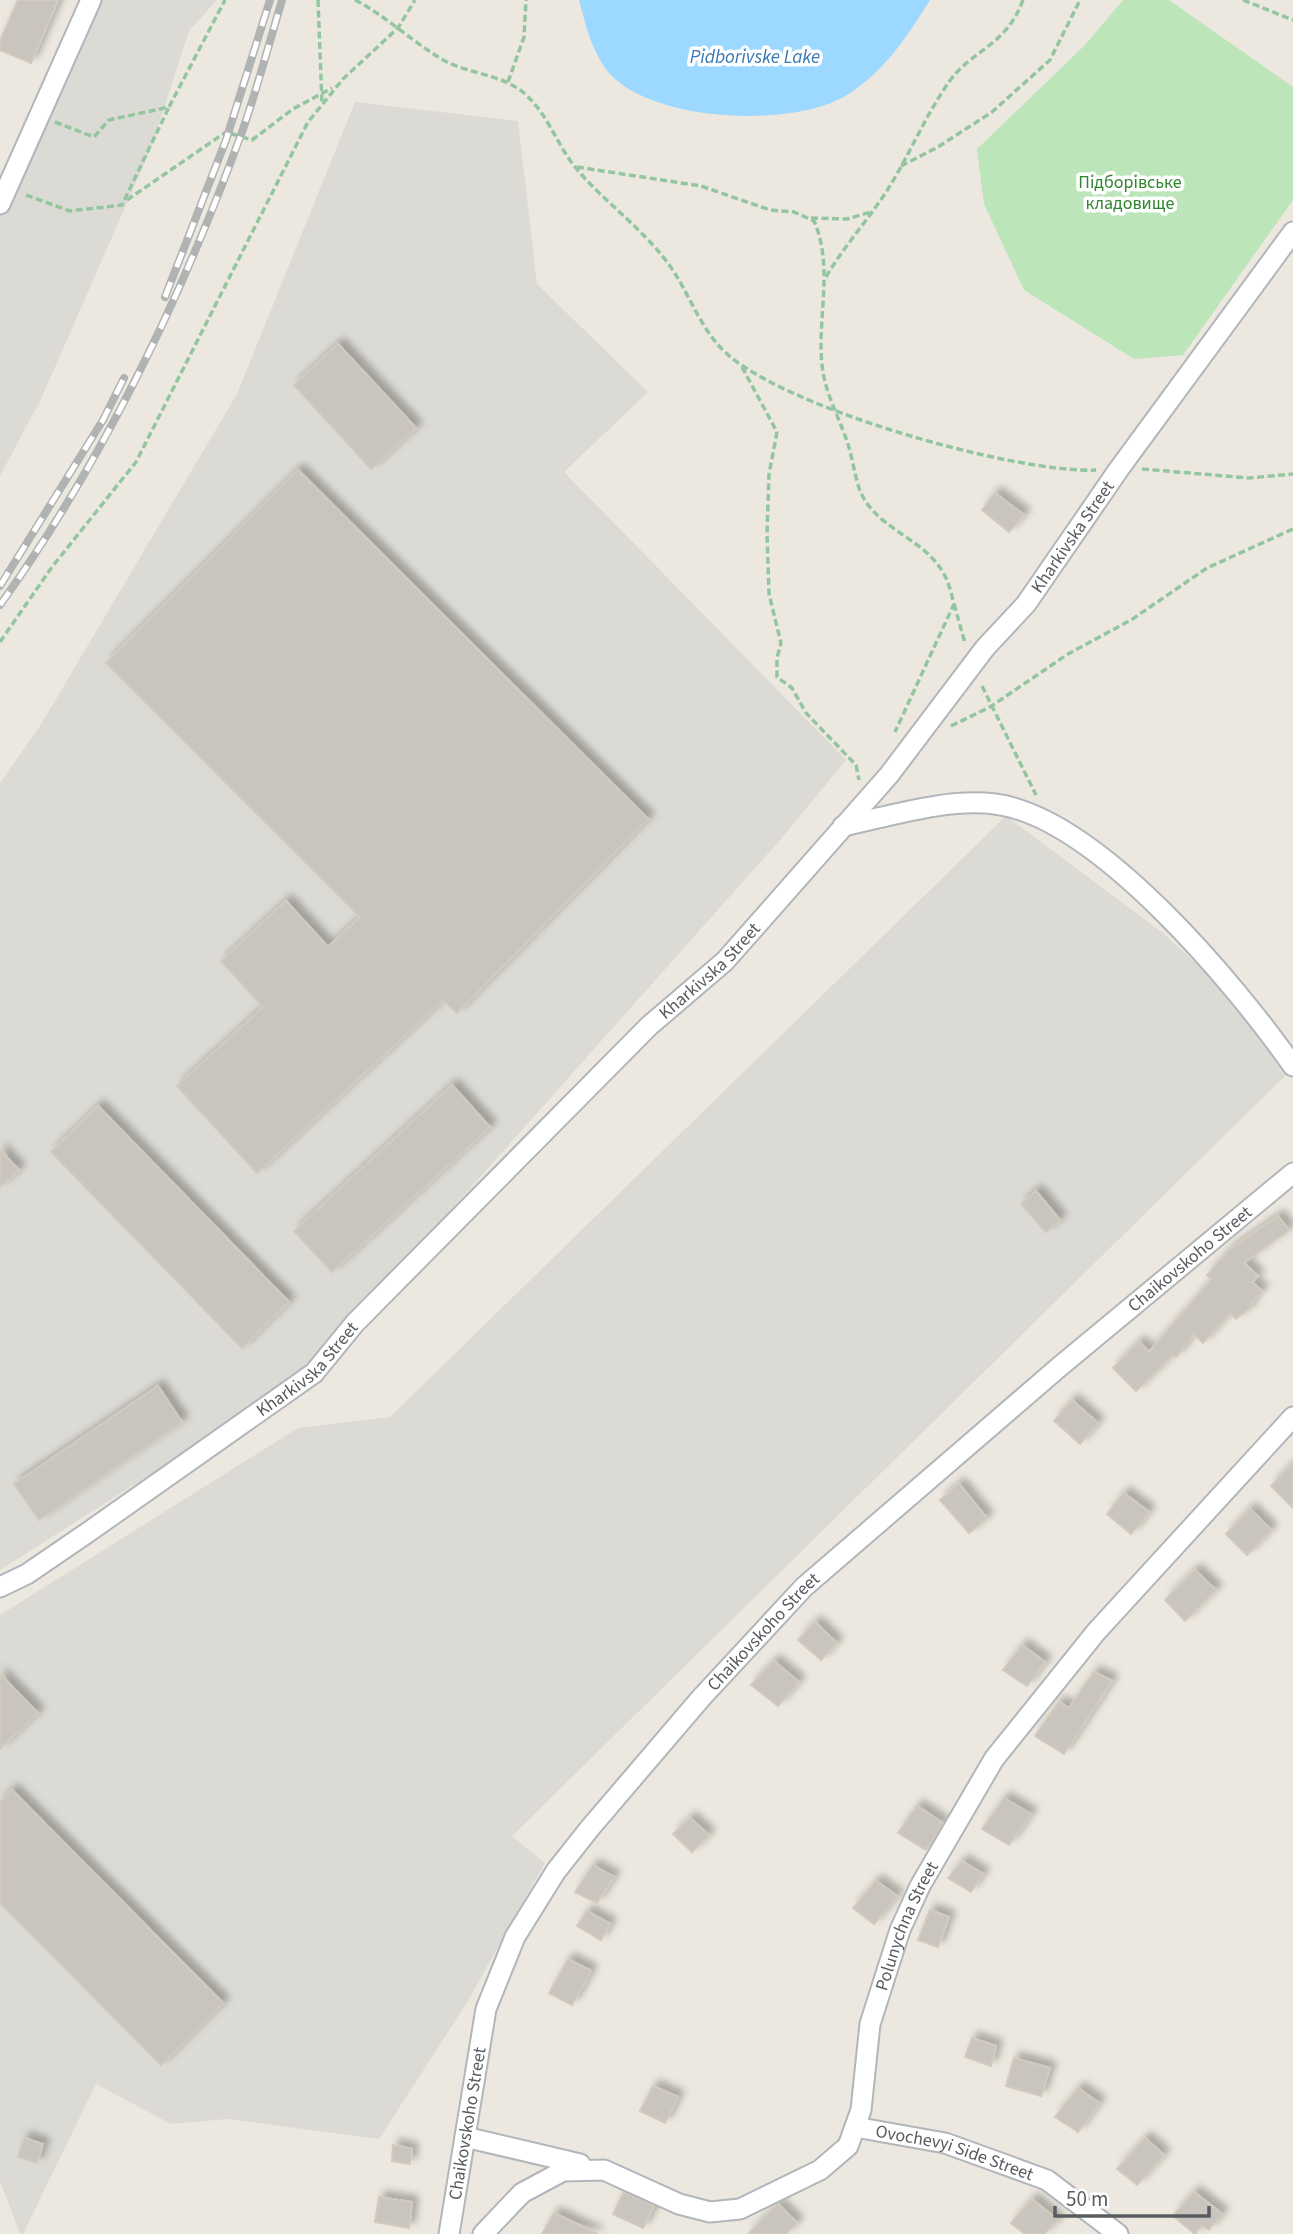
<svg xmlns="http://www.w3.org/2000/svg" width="1293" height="2234" font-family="'Source Sans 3',sans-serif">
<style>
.industrial{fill:#dcdad4}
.green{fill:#bce5ba}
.water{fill:#9cd8ff}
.building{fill:#c9c5be;stroke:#d1cabd;stroke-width:2;filter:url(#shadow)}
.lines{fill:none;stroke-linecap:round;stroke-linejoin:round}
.minor-casing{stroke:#b2b6bb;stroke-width:23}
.path{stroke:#93c69f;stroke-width:3.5;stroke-dasharray:7 3.5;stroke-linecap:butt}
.minor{stroke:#fff;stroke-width:19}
.rail-casing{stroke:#b1b2b2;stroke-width:8}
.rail{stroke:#fff;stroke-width:5;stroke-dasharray:16;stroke-linecap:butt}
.labels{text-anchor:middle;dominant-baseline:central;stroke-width:7;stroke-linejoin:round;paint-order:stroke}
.park-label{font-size:18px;fill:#328632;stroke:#fff}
.street-label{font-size:18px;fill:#585c61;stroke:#fff}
.water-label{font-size:19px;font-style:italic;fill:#3879b3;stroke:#fff}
</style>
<defs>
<filter id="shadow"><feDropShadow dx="6" dy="-6" stdDeviation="3.5" flood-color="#0004"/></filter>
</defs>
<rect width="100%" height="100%" fill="#ece8df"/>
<g class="industrial">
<path d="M91,0H217L189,31L151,148L41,399L0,476V204Z"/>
<path d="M355,102L518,121L537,284L648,392L564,472L846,760L781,839L311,1367L173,1460L0,1570V783L40,726L237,394Z"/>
<path d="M1006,816L1163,933L1233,997L1293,1068L512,1836L545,1863L466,2004L379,2139L227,2119L171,2124L96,2084L23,2234H20L0,2181V1615L298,1428L390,1417Z"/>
</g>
<path class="green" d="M1123,0H1169L1293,87V200L1183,355L1134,359L1024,290L984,204L977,149L1085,45Z"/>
<path class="water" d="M579,0H930C907,37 884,72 847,95C793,128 659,122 613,77C593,57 586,26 579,0Z"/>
<g class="building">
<path d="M18,0H58L31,63L0,50V41Z"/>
<path d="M338,344L416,428L371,469L294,385Z"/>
<path d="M298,470L648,819L457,1013L443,1000L257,1173L177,1086L263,1007L221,961L286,901L328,947L360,917L106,663Z"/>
<path d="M995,493L1024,515L1009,532L982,510Z"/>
<path d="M452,1085L490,1127L332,1272L294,1231Z"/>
<path d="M98,1106L289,1302L242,1348L51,1152Z"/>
<path d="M0,1150L19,1170L0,1187Z"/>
<path d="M1036,1191L1060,1220L1046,1232L1021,1204Z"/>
<path d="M1278,1216L1289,1230L1244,1263L1258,1276L1252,1282L1262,1291L1249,1305L1251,1307L1236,1319L1230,1313L1203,1343L1194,1334L1176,1357L1173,1355L1136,1391L1113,1368L1139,1342L1149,1352L1212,1279L1207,1275L1229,1250Z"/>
<path d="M158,1386L182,1422L39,1520L14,1484Z"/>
<path d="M1072,1400L1098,1423L1080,1444L1054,1421Z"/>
<path d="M1293,1463V1508L1271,1486Z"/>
<path d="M959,1484L987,1518L969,1533L940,1500Z"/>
<path d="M1124,1493L1149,1512L1131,1534L1107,1514Z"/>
<path d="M1250,1509L1271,1530L1247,1555L1226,1534Z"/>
<path d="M1195,1570L1216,1590L1185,1621L1165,1600Z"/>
<path d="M815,1622L837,1643L821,1660L798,1640Z"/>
<path d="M1022,1645L1045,1662L1027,1686L1003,1670Z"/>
<path d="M774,1661L799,1682L778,1706L751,1685Z"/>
<path d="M1094,1672L1112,1681L1064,1754L1035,1736L1059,1702L1069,1708Z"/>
<path d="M0,1674L38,1713L0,1749Z"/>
<path d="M12,1790L223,2003L161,2065L0,1903V1802Z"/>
<path d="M1004,1798L1031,1814L1009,1845L982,1829Z"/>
<path d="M917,1806L943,1823L926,1850L898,1833Z"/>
<path d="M690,1818L709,1835L692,1852L673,1834Z"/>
<path d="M962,1861L983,1874L971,1892L948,1878Z"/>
<path d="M593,1865L614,1877L597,1903L575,1892Z"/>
<path d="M876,1881L897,1896L874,1924L853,1908Z"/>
<path d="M930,1910L949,1917L938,1947L918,1940Z"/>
<path d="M587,1911L610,1924L601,1940L577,1926Z"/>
<path d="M568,1959L591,1971L572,2005L549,1993Z"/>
<path d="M972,2038L996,2046L991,2066L965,2057Z"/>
<path d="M1014,2058L1050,2068L1041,2096L1006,2086Z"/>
<path d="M653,2086L678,2097L665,2123L640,2111Z"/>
<path d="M1078,2088L1099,2103L1078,2132L1055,2117Z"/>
<path d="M24,2138L43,2144L37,2163L18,2157Z"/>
<path d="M1145,2138L1164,2155L1137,2185L1117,2169Z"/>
<path d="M393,2145L412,2149L410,2164L392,2161Z"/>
<path d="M624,2192L654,2206L643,2228L613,2214Z"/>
<path d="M1194,2192L1222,2214L1209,2230L1202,2225L1195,2234L1173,2216Z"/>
<path d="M379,2197L412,2202L409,2228L375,2222Z"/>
<path d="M1032,2199L1058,2220L1044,2234H1025L1011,2223Z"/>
<path d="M778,2204L797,2223L786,2234H748Z"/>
<path d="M554,2213L598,2234H542Z"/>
</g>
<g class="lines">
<defs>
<g id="minor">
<path d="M0,204L91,0"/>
<path d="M843,826C891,816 946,798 995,804C1097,817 1236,985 1293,1066"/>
<path id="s1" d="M0,1587L27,1574L87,1533L314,1373L355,1323L649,1026L725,961L889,775L985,648L1026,604L1119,469L1293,232"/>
<path id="s2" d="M855,2127L945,2143L1047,2180L1118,2234"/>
<path d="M465,2137L580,2164"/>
<path id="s3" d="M449,2234L486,2009L515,1937L556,1871L590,1828L701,1698L804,1587L1058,1368L1293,1173"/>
<path id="s4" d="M483,2234L522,2193L563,2171L604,2170L679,2204L710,2212L740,2209L820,2170L848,2146L861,2110L870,2024L900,1930L920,1886L994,1759L1096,1632L1293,1417"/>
</g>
</defs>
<use href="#minor" class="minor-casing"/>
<g class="path">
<path d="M318,0L322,103"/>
<path d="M355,0C388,17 414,44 447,62C471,74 503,75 524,93C548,114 556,143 575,167C603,201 640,226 667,262C687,288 697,322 720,347C773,406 1016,474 1096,470"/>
<path d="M1243,0L1293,20"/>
<path d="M508,82L524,37L526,0"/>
<path d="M55,122L94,137L109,120L169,107L225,0"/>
<path d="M901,166L938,147L992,112L1050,60L1080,0"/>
<path d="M577,167L701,186L770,210L794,212L814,221C834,266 817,318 822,365C825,393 838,415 847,441C852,456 854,472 859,488C873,527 919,536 941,569C948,579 951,592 954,604L895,732"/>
<path d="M26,195L70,211L122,205L169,107"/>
<path d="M127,200L226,132L252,140L293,109L332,88"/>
<path d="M811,218L847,219L871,212"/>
<path d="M826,277C844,246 869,219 888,189C910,154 925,116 949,82C973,48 1005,48 1023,0"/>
<path d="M742,367L777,432L769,474L767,534L769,594L781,643L777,658V677L792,688L806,713L856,765L859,780"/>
<path d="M1142,469L1249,478L1293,474"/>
<path d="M954,604L965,643"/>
<path d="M0,642L52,567L136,462L308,122L343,79L398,28L415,0"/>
<path d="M982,686L1036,795"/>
<path d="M951,726L990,707L1068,654L1131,620L1207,568L1293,529"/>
</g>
<use href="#minor" class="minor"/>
<defs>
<g id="rail">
<path d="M165,297L226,140L270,0"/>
<path d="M0,586L103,420L124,378"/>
<path d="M0,605C103,461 181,299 242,132C257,89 269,44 282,0"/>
</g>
</defs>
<use href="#rail" class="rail-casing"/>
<use href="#rail" class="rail"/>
</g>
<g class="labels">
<g class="park-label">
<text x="1130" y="182">Підборівське<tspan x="1130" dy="21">кладовище</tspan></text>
</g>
<g class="street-label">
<text stroke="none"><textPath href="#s1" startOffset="1512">Kharkivska Street</textPath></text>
<text stroke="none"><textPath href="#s1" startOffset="945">Kharkivska Street</textPath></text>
<text stroke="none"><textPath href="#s3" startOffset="1267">Chaikovskoho Street</textPath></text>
<text stroke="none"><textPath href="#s1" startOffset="378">Kharkivska Street</textPath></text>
<text stroke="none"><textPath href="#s3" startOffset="700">Chaikovskoho Street</textPath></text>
<text stroke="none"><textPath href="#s4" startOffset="644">Polunychna Street</textPath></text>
<text stroke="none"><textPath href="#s3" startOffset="112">Chaikovskoho Street</textPath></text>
<text stroke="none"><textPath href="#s2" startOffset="103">Ovochevyi Side Street</textPath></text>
</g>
<g class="water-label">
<text x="755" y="57">Pidborivske Lake</text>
</g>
</g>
<path d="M1055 2206v10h154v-10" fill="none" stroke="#585c61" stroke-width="3.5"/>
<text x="1066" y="2206" font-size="21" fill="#585c61" stroke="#ffffff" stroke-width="5" paint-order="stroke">50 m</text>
</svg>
